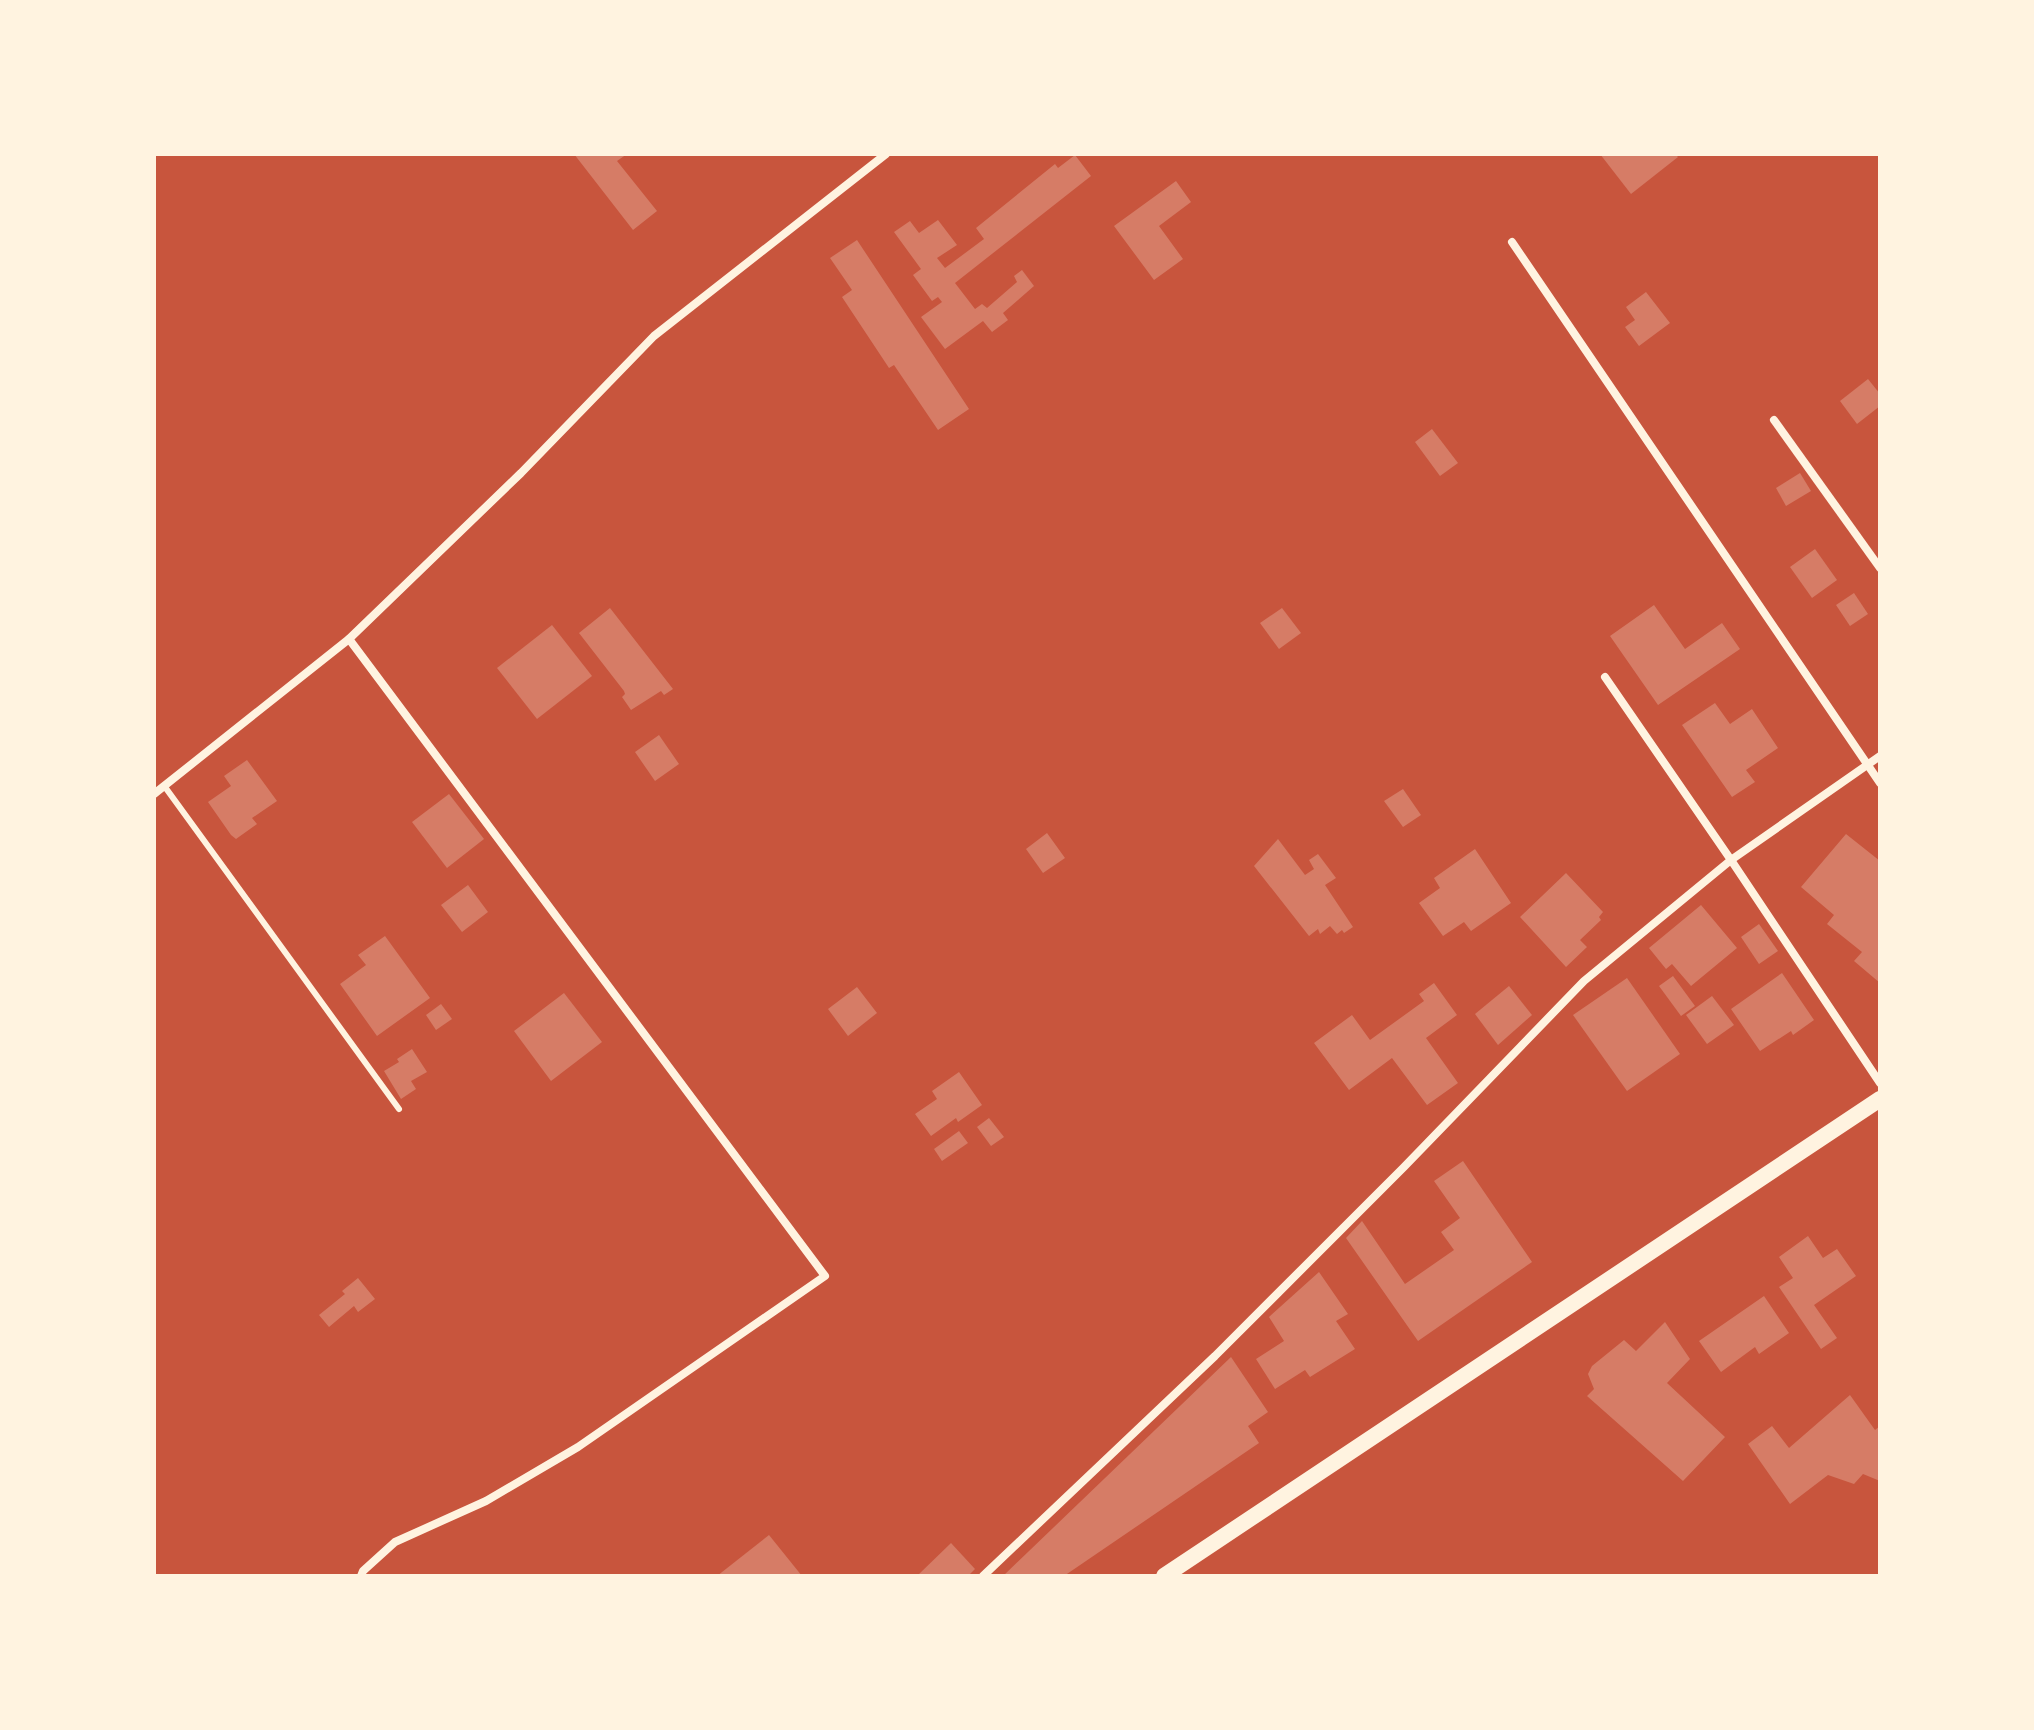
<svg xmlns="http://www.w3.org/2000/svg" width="2034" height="1730" font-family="'Work Sans',sans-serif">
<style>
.building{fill:#d67c66}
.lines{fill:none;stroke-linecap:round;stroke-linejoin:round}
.service{stroke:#fff3e0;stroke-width:6}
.minor{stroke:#fff3e0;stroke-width:8}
.secondary{stroke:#fff3e0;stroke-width:16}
</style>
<rect width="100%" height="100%" fill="#c8553d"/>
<g class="building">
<path d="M574,154H627L617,161L657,211L633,230Z"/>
<path d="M1600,154H1675L1678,157L1631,194Z"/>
<path d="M1075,155L1091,176L955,283L975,309L982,304L987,308L1017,282L1014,276L1022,270L1034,286L1003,313L1008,320L992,332L983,321L945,349L921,317L942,302L938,297L932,301L913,275L921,269L894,232L910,221L919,233L938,220L957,245L937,258L945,268L984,239L976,228L1055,164L1058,168Z"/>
<path d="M1176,181L1191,202L1159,226L1183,259L1154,280L1114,226Z"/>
<path d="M857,240L969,409L938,430L894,365L889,368L842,297L852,290L830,258Z"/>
<path d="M1646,292L1670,323L1639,346L1625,327L1635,320L1626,307Z"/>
<path d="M1868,379L1880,394V406L1857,424L1840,401Z"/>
<path d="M1432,429L1458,463L1440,476L1415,442Z"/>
<path d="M1800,473L1811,491L1786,506L1776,488Z"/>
<path d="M1815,549L1837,580L1812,598L1790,567Z"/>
<path d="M1854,593L1868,614L1850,626L1836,605Z"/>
<path d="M1654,605L1685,649L1722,623L1740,649L1658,705L1610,636Z"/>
<path d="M610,608L673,689L664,695L661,691L631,710L622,697L625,694L624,691L579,633Z"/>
<path d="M1282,608L1301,633L1279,649L1260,623Z"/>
<path d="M552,625L592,676L537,719L497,668Z"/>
<path d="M1715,703L1730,724L1752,709L1778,748L1746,770L1755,782L1732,797L1682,725Z"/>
<path d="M659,735L679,764L655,781L635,752Z"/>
<path d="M247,760L277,801L252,818L257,824L236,839L231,835L208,802L231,786L224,776Z"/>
<path d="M1403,789L1421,815L1403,827L1384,801Z"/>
<path d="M449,794L484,839L447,868L412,822Z"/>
<path d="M1047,833L1065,858L1043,873L1026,849Z"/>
<path d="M1846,834L1880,861V983L1854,961L1862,952L1827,924L1834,915L1801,887Z"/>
<path d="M1278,839L1305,875L1314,869L1309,860L1318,854L1336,878L1325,885L1353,927L1344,933L1342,930L1337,934L1330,926L1320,934L1318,929L1309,936L1254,866Z"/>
<path d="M1475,849L1511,903L1471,931L1464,922L1443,936L1419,903L1440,888L1434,878Z"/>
<path d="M1566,873L1603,912L1599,917L1601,920L1580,940L1587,947L1566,967L1520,917Z"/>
<path d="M468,885L488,912L462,932L441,905Z"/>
<path d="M1701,905L1737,948L1691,986L1672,964L1666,969L1649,948Z"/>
<path d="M1759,924L1778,951L1759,964L1741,937Z"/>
<path d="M385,936L430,998L377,1036L340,984L366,965L358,955Z"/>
<path d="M1782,973L1814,1020L1793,1035L1791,1031L1760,1051L1731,1009Z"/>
<path d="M1673,976L1695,1006L1681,1016L1659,986Z"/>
<path d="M1627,978L1680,1054L1627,1091L1573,1015Z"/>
<path d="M1434,983L1457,1015L1426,1038L1458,1083L1427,1105L1392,1058L1349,1090L1314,1043L1352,1015L1370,1040L1424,1001L1419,994Z"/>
<path d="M1509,986L1532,1015L1498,1045L1475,1014Z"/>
<path d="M857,987L877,1013L848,1036L828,1009Z"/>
<path d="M564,993L602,1042L551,1081L514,1031Z"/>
<path d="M1712,996L1734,1025L1707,1044L1686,1015Z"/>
<path d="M441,1004L452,1019L436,1030L426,1015Z"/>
<path d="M412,1049L427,1072L411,1081L416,1089L401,1099L384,1071L399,1062L397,1059Z"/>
<path d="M959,1072L982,1105L958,1122L956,1118L931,1136L915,1114L937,1099L932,1091Z"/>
<path d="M989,1118L1004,1137L991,1146L977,1127Z"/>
<path d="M959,1131L968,1143L942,1161L934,1149Z"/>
<path d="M1463,1161L1532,1262L1418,1341L1346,1238L1362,1221L1405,1284L1454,1250L1441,1232L1460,1218L1434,1181Z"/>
<path d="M1808,1236L1823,1258L1837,1249L1856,1276L1814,1305L1837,1338L1821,1349L1779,1287L1793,1278L1779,1257Z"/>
<path d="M1319,1272L1348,1314L1336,1321L1355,1349L1310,1377L1305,1370L1275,1389L1256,1359L1284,1341L1269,1317Z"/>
<path d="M358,1278L375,1299L358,1312L354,1306L329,1327L319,1315L345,1294L342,1291Z"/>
<path d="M1764,1296L1789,1333L1759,1354L1755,1347L1721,1372L1699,1341Z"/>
<path d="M1665,1322L1690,1359L1667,1383L1725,1437L1683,1481L1587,1396L1594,1389L1588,1374L1592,1366L1624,1340L1636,1351Z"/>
<path d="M1231,1357L1268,1412L1248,1426L1259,1443L1064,1576H1003Z"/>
<path d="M1850,1395L1875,1430L1880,1426V1481L1863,1474L1854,1484L1828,1475L1790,1504L1748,1444L1772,1426L1789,1448Z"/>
<path d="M769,1535L802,1576H717Z"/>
<path d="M951,1543L975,1569L968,1576H917Z"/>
</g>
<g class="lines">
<path class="service" d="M165,787L399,1109"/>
<g class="minor">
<path d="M1512,242L1880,783"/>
<path d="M1774,420L1880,568"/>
<path d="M349,639L825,1276L578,1447L486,1501L395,1542L363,1571L361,1576"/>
<path d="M1605,677L1731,860L1880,1083"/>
<path d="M154,794L349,639L521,473L654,336L886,154"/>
<path d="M983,1576L1215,1356L1404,1167L1584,981L1731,860L1880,756"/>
</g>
<path class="secondary" d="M1164,1576L1880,1099"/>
</g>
<rect width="2034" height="1730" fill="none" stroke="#fff3e0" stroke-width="312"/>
</svg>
